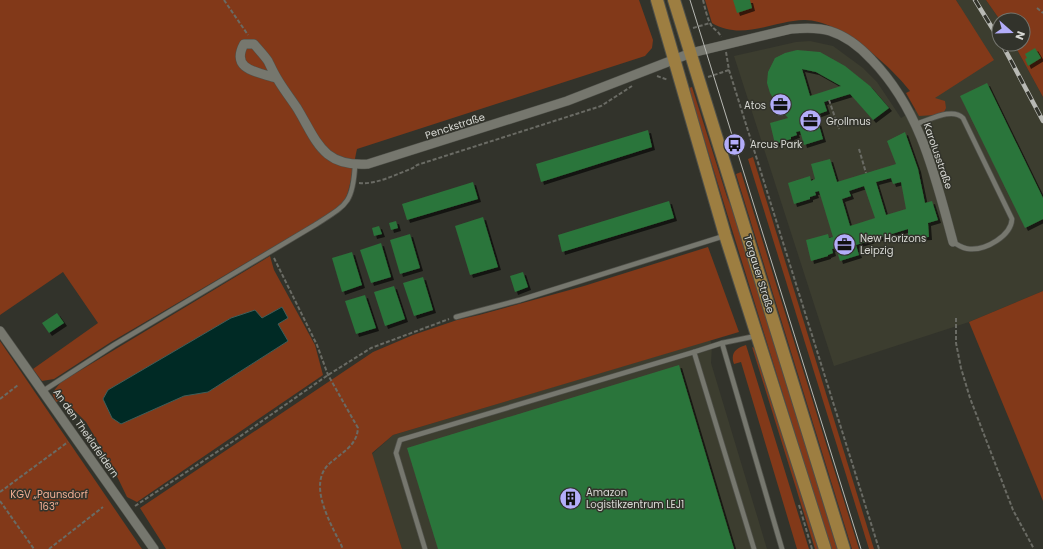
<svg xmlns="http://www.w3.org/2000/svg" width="1043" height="549" font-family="Poppins,sans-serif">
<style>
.built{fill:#3c3d2f}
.green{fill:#823919;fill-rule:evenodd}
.water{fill:#002a25;stroke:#405e59}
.building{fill:#2c743a;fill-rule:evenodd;filter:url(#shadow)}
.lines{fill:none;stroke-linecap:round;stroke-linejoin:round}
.lane-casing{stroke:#4f5049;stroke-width:6}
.street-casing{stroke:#4f5049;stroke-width:10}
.primary-casing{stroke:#4f5049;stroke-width:14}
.path{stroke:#6a6b64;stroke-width:2;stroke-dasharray:4 2;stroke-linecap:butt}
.lane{stroke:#76776e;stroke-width:4.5}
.street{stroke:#76776e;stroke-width:9}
.primary{stroke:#9d7e41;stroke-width:12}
.tram{stroke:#b8b9b4;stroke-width:1}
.rail-casing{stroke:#b8b9b4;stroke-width:4.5}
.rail{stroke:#32332b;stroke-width:3;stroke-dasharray:9;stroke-linecap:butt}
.labels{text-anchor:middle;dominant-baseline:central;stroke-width:3;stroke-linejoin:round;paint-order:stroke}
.poi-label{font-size:10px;fill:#d7d8d3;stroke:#32332b;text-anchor:start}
.street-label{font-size:10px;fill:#d7d8d3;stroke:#32332b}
.park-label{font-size:10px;fill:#f1ae94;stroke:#32332b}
</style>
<defs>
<filter id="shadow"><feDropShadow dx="3" dy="3" stdDeviation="0" flood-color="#0009"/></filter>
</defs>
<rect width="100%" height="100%" fill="#32332b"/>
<g class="built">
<path d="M956,0H986L1000,20L999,44H1014L1043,97V291L969,322L834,366L734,56L796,42L810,41L833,46L863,68L877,82L901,118L935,98L960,6Z"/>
<path d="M710,340L712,345L711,363L767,549H402L372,454L393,435Z"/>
</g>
<g class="green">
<path d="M0,0H639L653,40L652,48L645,56L357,149C354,161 350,195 343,203C336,211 323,217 314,223L111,342L54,379L42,381L33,369L98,323L63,272L0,315Z"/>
<path d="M705,0H956L994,60L935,98L945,101L946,108L944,112L935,115L919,116L906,93L910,91C890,65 838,19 804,20C772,21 742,41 712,23Z"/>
<path d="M986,0H1043V97L1014,44H1023V20H1000Z"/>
<path d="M692,87L727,197L741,229L840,549H831L830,547L689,90V88Z"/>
<path d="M753,157L874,549H869L748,159Z"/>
<path d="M741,172L859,549H852L736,174Z"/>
<path d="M708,247L739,332L393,435L372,453L402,549H166L140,508L373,352L413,335L457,320L479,315L584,286Z"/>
<path d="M270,256L274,270L315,345L323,375L137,502L127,497L112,466L86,422L63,399L56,402L52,393L61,382ZM281,307L278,324L288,341L208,392L184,396L120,424L103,399L108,390L231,318L262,319Z"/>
<path d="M1043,291V501L969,322Z"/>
<path d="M0,341L142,549H0Z"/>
<path d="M746,345L809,549H797L741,362L734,364C730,353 736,348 746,345Z"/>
<path d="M752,347L758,350L820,549H815Z"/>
</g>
<path class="water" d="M282,307L288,318L278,324L288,341L208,392L184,396L121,424L112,418L103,399L108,390L231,318L255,310L262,318Z"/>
<g class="building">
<path d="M733,0H750L752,8L737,13Z"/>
<path d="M1035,48L1041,58L1028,66L1025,59L1027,58L1025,54Z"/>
<path d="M797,50L820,52L845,66L870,86L889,108L873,120L850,94L824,102L827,111L816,115L823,139L804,145L800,131L796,132L797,135L791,137V139L775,144L770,123L788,118L778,106L770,93L767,83L768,72L775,58L785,53ZM802,69L816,72L841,86L810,96Z"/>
<path d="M987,83L1043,198V219L1025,228L960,96Z"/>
<path d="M648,130L652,147L541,182L536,164Z"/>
<path d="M905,132L918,169L925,203L932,201L938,220L928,223L929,237L908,238V229L856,245L859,255L840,261L836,248L832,249L833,253L828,255V256L811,261L806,240L828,234L829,238L833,237L819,191L815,192L816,195L810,197V199L794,204L788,183L810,176L811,181L815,179L811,164L830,159L837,182L896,164L887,141ZM891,178L893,184L901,182L906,209L886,215L876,182ZM864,186L875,218L850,226L842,199L851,196L849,191Z"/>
<path d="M473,182L478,199L407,220L402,204Z"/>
<path d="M669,201L674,218L562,252L558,235Z"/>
<path d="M483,217L498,267L470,275L455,226Z"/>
<path d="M396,221L398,228L391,230L389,223Z"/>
<path d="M379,226L382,234L374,236L372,228Z"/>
<path d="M410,234L420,268L400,274L390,240Z"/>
<path d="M381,243L391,277L371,283L360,250Z"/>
<path d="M352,252L362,285L342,292L332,258Z"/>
<path d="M523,272L528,287L515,292L510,276Z"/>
<path d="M423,277L433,310L414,316L403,283Z"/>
<path d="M394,286L405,319L385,326L374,292Z"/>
<path d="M365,295L376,328L356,334L345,301Z"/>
<path d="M57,313L64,323L49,333L42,323Z"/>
<path d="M679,365L734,549H438L407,448Z"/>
</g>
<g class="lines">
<defs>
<g id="lane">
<path d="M916,124C930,120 952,107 963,118L1012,219C1011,236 986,250 970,249C963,249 958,245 953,242"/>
<path d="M456,317L520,300L724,236"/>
<path d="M756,336L722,343L782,549"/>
<path d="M722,343L694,352L754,549"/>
<path d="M43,391L114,345L315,225C346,205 353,204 355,165"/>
<path d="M425,549L396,453L400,440L694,352"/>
</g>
<g id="street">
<path d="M276,78C258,72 230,70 244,44H254C258,49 264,55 268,61C271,67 274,74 278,80C284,90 291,99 297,108C317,141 322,167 368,164L567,101L691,53L791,29C803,28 818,27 830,31C846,36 861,48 872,60C921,111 935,176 953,242"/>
<path d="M0,331L154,549"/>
</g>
<g id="primary">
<path d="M657,0L725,235L825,549"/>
<path d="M674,0L844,549"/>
</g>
</defs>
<use href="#lane" class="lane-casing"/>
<use href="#street" class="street-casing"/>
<use href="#primary" class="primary-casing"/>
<g class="path">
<path d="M224,0L248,35"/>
<path d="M703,0C705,8 707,18 711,25C714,30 719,31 721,37"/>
<path d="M1037,8L1043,13"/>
<path d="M693,28L710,23"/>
<path d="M726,52L729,70L879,549"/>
<path d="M657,76L668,80"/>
<path d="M708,77L729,70"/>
<path d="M829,100L839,129"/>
<path d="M859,149L866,173"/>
<path d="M359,183C376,185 397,174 413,168L417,165L601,106L632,86"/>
<path d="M274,258L317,345L328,375L358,428C357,441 350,447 340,455C337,458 332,461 328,465C307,487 333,527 343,549"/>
<path d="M956,318V343L961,368L970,398L1013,510L1034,549"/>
<path d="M0,399L18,385"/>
<path d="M0,492L68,442"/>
<path d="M0,501L34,549"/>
<path d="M799,505L812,549"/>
<path d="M135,506L232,442L328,375L371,348L449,319"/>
<path d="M49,549L103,507"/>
</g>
<use href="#lane" class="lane"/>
<use href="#street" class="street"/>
<use href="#primary" class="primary"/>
<path class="tram" d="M690,0L861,549"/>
<defs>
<g id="rail">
<path d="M975,0L999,39"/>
<path d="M1002,44L1043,121"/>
</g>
</defs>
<use href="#rail" class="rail-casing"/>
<use href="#rail" class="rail"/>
</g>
<defs>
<symbol id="office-disc" viewBox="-11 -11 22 22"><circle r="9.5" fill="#b3adf9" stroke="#32332b"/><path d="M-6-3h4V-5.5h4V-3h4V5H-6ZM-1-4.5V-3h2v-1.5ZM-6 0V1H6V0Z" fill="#111"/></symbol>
<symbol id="bus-disc" viewBox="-11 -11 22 22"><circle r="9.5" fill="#b3adf9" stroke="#32332b"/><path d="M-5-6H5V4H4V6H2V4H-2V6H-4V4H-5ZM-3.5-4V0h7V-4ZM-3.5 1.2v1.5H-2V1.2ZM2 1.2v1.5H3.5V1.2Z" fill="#111"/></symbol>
<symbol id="building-disc" viewBox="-11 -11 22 22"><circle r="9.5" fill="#b3adf9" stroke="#32332b"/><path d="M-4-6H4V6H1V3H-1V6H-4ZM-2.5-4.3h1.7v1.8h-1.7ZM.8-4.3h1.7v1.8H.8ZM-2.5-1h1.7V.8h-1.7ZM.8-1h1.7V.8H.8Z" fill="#111"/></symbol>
</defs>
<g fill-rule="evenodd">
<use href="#office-disc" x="768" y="92" width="25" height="25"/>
<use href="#office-disc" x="798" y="108" width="25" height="25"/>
<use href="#bus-disc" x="722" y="132" width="25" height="25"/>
<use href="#office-disc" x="832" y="232" width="25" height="25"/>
<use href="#building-disc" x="558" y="486" width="25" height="25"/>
</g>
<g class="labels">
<g class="poi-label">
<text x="766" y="105" text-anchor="end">Atos</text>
<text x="826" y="121">Grollmus</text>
<text x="750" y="144">Arcus Park</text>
<text x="860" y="238">New Horizons<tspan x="860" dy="12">Leipzig</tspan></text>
<text x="586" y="492">Amazon<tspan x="586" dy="12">Logistikzentrum LEJ1</tspan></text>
</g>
<g class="street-label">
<text transform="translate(455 126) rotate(-18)">Penckstraße</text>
<text transform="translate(938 156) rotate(71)">Karolusstraße</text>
<text transform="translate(759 274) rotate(73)">Torgauer Straße</text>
<text transform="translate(86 433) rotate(55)">An den Theklafeldern</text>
</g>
<g class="park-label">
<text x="49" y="494">KGV „Paunsdorf<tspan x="49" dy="12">163“</tspan></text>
</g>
</g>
<g transform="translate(1011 32) rotate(110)"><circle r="19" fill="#32332b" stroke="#74756e"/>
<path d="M0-3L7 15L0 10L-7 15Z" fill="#b3adf9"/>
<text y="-6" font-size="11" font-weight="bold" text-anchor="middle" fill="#d7d8d3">N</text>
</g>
</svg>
